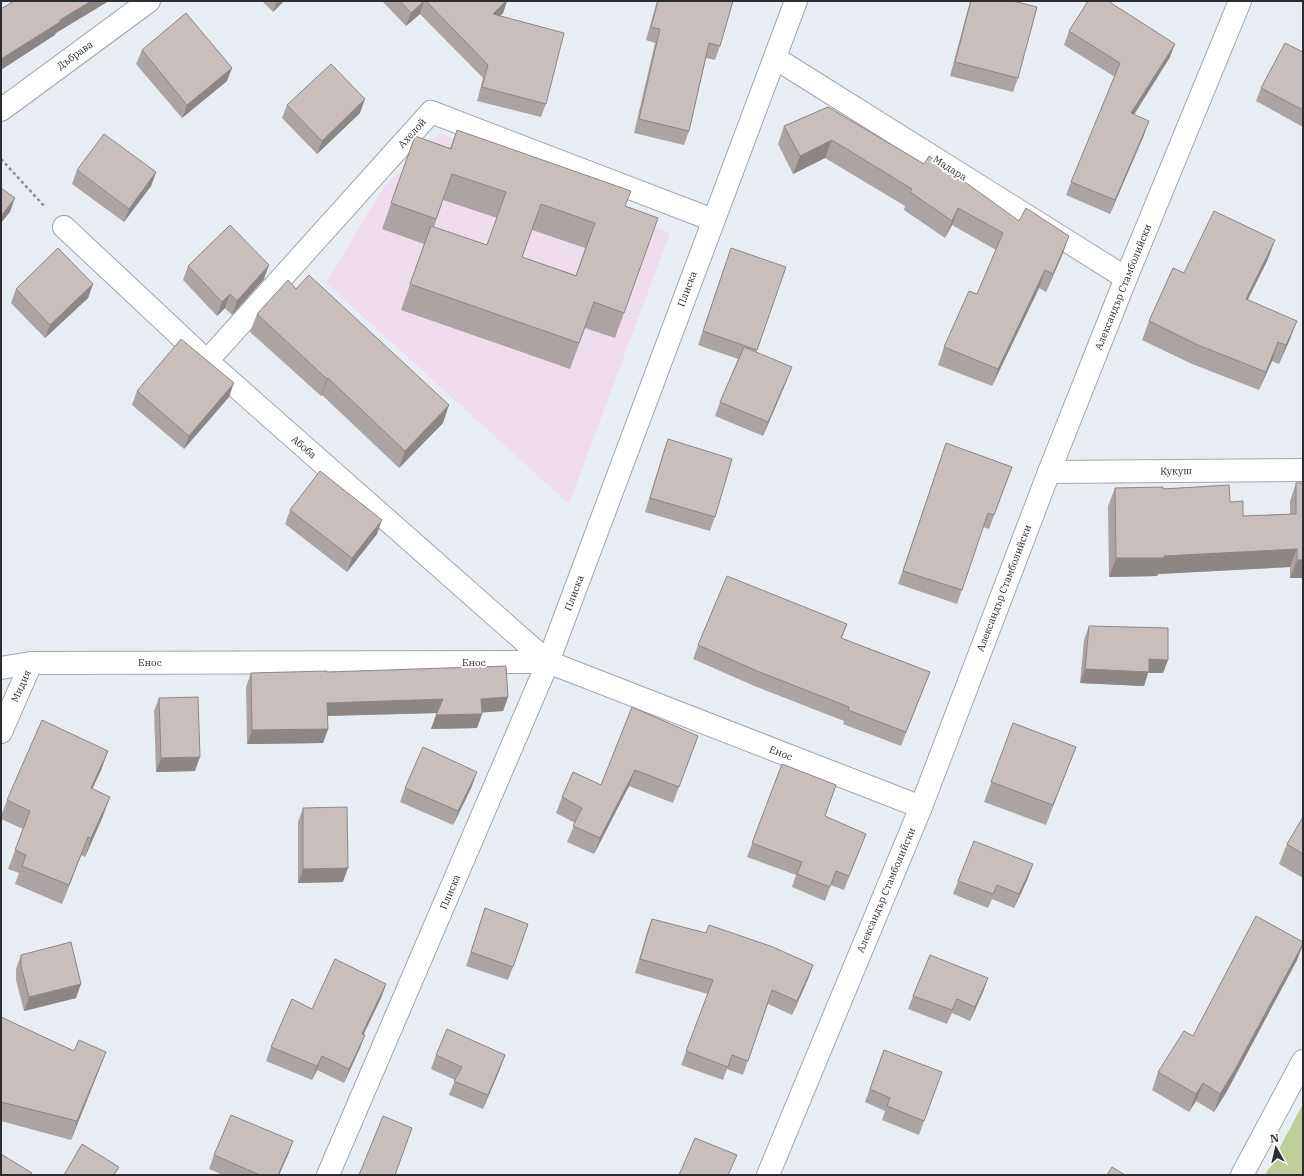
<svg xmlns="http://www.w3.org/2000/svg" width="1304" height="1176" font-family="'IBM Plex Serif',serif">
<style>
.education{fill:#efdced}
.green{fill:#bdce98}
.lines{fill:none;stroke-linecap:round;stroke-linejoin:round}
.minor-casing{stroke:#a1a6ad;stroke-width:24}
.path{stroke:#888b90;stroke-width:2.5;stroke-dasharray:3 3;stroke-linecap:butt}
.minor{stroke:#fff;stroke-width:22}
.wall{fill:#aca4a3;fill-rule:evenodd}
.shaded-wall{fill:#8c8684}
.building{fill:#c8bfbd;stroke:#8c8684;fill-rule:evenodd}
.labels{text-anchor:middle;dominant-baseline:central;stroke-width:4;stroke-linejoin:round;paint-order:stroke}
.street-label{font-size:10px;fill:#2b2d30;stroke:#fff}
</style>
<rect width="100%" height="100%" fill="#e8edf4"/>
<path class="education" d="M440,133L670,233L569,504L326,283L383,188Z"/>
<path class="green" d="M1303,1104V1175H1265Z"/>
<g class="lines">
<defs>
<g id="minor">
<path d="M775,58L1126,278"/>
<path d="M1,110L149,1"/>
<path d="M64,227L207,361L548,662"/>
<path d="M207,361L431,112L713,220"/>
<path d="M1049,472L1303,470"/>
<path d="M1,668L31,663L548,662L921,807"/>
<path d="M1,732L31,663"/>
<path d="M328,1175L548,662L796,1"/>
<path d="M768,1175L921,807L1049,472L1126,278L1240,1"/>
<path d="M1242,1175L1303,1061"/>
</g>
</defs>
<use href="#minor" class="minor-casing"/>
<path class="path" d="M1,159L45,207"/>
<use href="#minor" class="minor"/>
</g>
<g class="wall">
<path d="M262,1H284L273,12Z"/>
<path d="M382,1H507L503,13L500,16L546,104L541,117L477,101L483,78L420,14L406,26Z"/>
<path d="M657,1H733L720,46L715,60L706,58L689,131L684,145L634,133L655,43L646,40Z"/>
<path d="M970,1H1013L1018,78L1013,92L950,76Z"/>
<path d="M1069,31L1170,57L1134,115L1144,135L1110,214L1066,195L1071,182L1115,77L1064,45Z"/>
<path d="M142,50L227,81L182,118L136,64Z"/>
<path d="M1303,52V127L1256,101L1261,88Z"/>
<path d="M287,105L360,113L317,154L282,118Z"/>
<path d="M828,107L1063,253L1046,292L1039,288L992,386L938,365L944,347L977,294L996,250L952,225L945,238L904,210L905,206L825,158L793,174L778,144L784,126Z"/>
<path d="M457,130L625,206L658,218L615,338L585,328L570,369L401,310L424,244L382,229L415,136L450,148ZM443,200L497,218L487,245L434,227ZM532,230L585,248L576,275L522,257Z"/>
<path d="M77,170L156,172L151,186L124,222L72,184Z"/>
<path d="M1268,259L1248,299L1290,339L1279,364L1272,361L1259,390L1192,364L1142,340L1149,321L1184,273Z"/>
<path d="M726,262L786,267L756,352L787,380L763,436L715,416L720,402L738,359L698,345Z"/>
<path d="M188,266L264,279L232,315L225,308L217,316L183,280Z"/>
<path d="M93,284L88,298L45,338L11,303L16,289Z"/>
<path d="M257,314L443,423L399,468L322,395L321,396L250,332Z"/>
<path d="M137,391L229,397L184,449L132,405Z"/>
<path d="M668,439L715,517L710,531L645,512L663,453Z"/>
<path d="M946,443L1012,467L989,529L983,527L957,604L898,584Z"/>
<path d="M1296,483L1303,578H1290V567L1158,574L1157,576L1109,577L1108,506L1115,488L1163,489L1230,502L1243,516L1290,514V501Z"/>
<path d="M290,510L377,534L347,572L285,524Z"/>
<path d="M847,624L842,638L930,672L901,746L843,724L844,721L752,685L693,659L698,645Z"/>
<path d="M1089,626L1168,660L1163,673H1148L1144,686L1080,683L1084,640Z"/>
<path d="M327,672L508,697L503,711L482,712V714L477,728L431,729L437,713L328,716V729L323,743L247,744L246,687L251,673Z"/>
<path d="M159,698L195,771L156,772L154,711Z"/>
<path d="M1013,723L1076,747L1046,825L984,802Z"/>
<path d="M698,736L673,803L629,786L594,854L567,842L575,823L556,813L562,797L601,785Z"/>
<path d="M108,751L101,770L92,789L103,816L85,857L81,855L62,904L15,884L19,873L8,869L23,829L1,819V816L7,800Z"/>
<path d="M782,764L825,816L861,847L844,890L831,885L825,901L792,887L796,875L747,857Z"/>
<path d="M472,786L453,825L400,802L405,788Z"/>
<path d="M303,808L343,882L298,883V822Z"/>
<path d="M1303,817V878L1279,864L1287,844Z"/>
<path d="M1028,878L1014,908L992,899L988,908L953,894L958,881Z"/>
<path d="M485,908L513,967L508,980L466,966Z"/>
<path d="M652,919L813,965L808,979L792,1015L768,1004L743,1075L727,1069L723,1080L681,1065L708,994L635,973L647,932Z"/>
<path d="M1303,942V945L1297,960L1227,1091L1214,1112L1196,1101L1189,1112L1152,1090L1158,1072L1193,1036Z"/>
<path d="M21,955L76,998L24,1011L16,980V969Z"/>
<path d="M988,978L983,992L970,1021L952,1013L947,1024L908,1009L913,996Z"/>
<path d="M386,984L381,998L364,1034L360,1048L344,1083L317,1070L312,1080L266,1061L271,1047L312,1009Z"/>
<path d="M1,1017L74,1051L106,1052L99,1070L71,1140L1,1121Z"/>
<path d="M884,1050L942,1072L919,1135L882,1120L885,1111L865,1102Z"/>
<path d="M436,1055H505L500,1069L483,1109L449,1095L455,1080L431,1069Z"/>
<path d="M293,1141L279,1175H223L209,1169L214,1155Z"/>
</g>
<g class="shaded-wall">
<path d="M91,1H109L56,33L55,35L1,70V59L60,20Z"/>
<path d="M277,1H284L273,12Z"/>
<path d="M424,1L420,14L406,26L411,13Z"/>
<path d="M506,1H507L503,13L488,28L493,14Z"/>
<path d="M1175,44L1170,57L1126,127L1131,113Z"/>
<path d="M232,68L227,81L182,118L187,105Z"/>
<path d="M365,99L360,113L317,154L322,141Z"/>
<path d="M1149,121L1144,135L1110,214L1115,200Z"/>
<path d="M832,140L825,158L793,174L800,156Z"/>
<path d="M156,172L151,186L124,222L129,209Z"/>
<path d="M15,198L10,212L1,223V216Z"/>
<path d="M958,208L952,225L945,238L952,221Z"/>
<path d="M1069,236L1063,253L1046,292L1053,274Z"/>
<path d="M1275,240L1268,259L1239,317L1246,299Z"/>
<path d="M269,265L264,279L232,315L237,301Z"/>
<path d="M1045,270L1039,288L992,386L998,369Z"/>
<path d="M93,284L88,298L45,338L50,325Z"/>
<path d="M230,294L225,308L217,316L222,302Z"/>
<path d="M1297,321L1290,339L1279,364L1286,345Z"/>
<path d="M1278,342L1272,361L1259,390L1266,372Z"/>
<path d="M792,367L787,380L763,436L768,422Z"/>
<path d="M328,378L322,395L321,396L327,379Z"/>
<path d="M234,383L229,397L184,449L189,436Z"/>
<path d="M449,405L443,423L399,468L405,451Z"/>
<path d="M382,520L377,534L347,572L352,558Z"/>
<path d="M1297,549L1290,567L1158,574L1157,576L1109,577L1116,558Z"/>
<path d="M1297,560H1303V578H1290Z"/>
<path d="M1149,659L1168,660L1163,673H1148L1144,686L1080,683L1085,669Z"/>
<path d="M508,697L503,711L476,713L481,699Z"/>
<path d="M443,699L438,713L322,716L327,703Z"/>
<path d="M482,714L477,728L431,729L436,715Z"/>
<path d="M328,729L323,743L247,744L252,730Z"/>
<path d="M108,751L101,770L84,807L91,788Z"/>
<path d="M200,757L195,771L156,772L161,758Z"/>
<path d="M635,770L629,786L594,854L600,838Z"/>
<path d="M477,772L472,786L453,825L458,811Z"/>
<path d="M110,797L103,816L85,857L91,838Z"/>
<path d="M88,837L81,855L62,904L69,885Z"/>
<path d="M1033,864L1028,878L1014,908L1019,894Z"/>
<path d="M348,868L343,882L298,883L303,869Z"/>
<path d="M1303,944L1297,960L1227,1091L1214,1112L1220,1094Z"/>
<path d="M813,965L808,979L792,1015L797,1001Z"/>
<path d="M988,978L983,992L970,1021L975,1007Z"/>
<path d="M81,984L76,998L24,1011L29,997Z"/>
<path d="M386,984L381,998L357,1047L362,1034Z"/>
<path d="M365,1035L360,1048L344,1083L349,1069Z"/>
<path d="M106,1052L99,1070L71,1140L77,1121Z"/>
<path d="M505,1055L500,1069L483,1109L488,1095Z"/>
<path d="M322,1056L317,1070L312,1080L317,1066Z"/>
<path d="M1203,1083L1196,1101L1189,1112L1196,1094Z"/>
<path d="M293,1141L288,1155L279,1175H278Z"/>
</g>
<g class="building">
<path d="M14,1H91L60,20V22L1,59V9Z"/>
<path d="M400,1H424L411,13Z"/>
<path d="M426,1H506L493,14L564,33L546,104L482,87L488,65Z"/>
<path d="M658,1H733L720,46L709,43L689,131L639,119L660,29L651,27Z"/>
<path d="M971,1H1013L1037,7L1018,78L955,62Z"/>
<path d="M1088,1H1108L1175,44L1131,113L1149,121L1115,200L1071,182L1120,63L1069,31Z"/>
<path d="M186,13L232,68L187,105L142,50Z"/>
<path d="M1285,43L1303,52V110L1261,88Z"/>
<path d="M331,64L365,99L322,141L287,105Z"/>
<path d="M828,107L924,164L929,156L1019,221L1026,208L1069,236L1053,274L1045,270L998,369L944,347L969,291L977,294L1003,233L958,208L952,221L910,192L912,189L832,140L800,156L784,126Z"/>
<path d="M457,130L631,191L625,206L658,218L624,313L594,302L579,343L410,284L431,226L487,245L506,192L452,174L436,219L391,203L415,136L451,149ZM541,204L595,223L576,276L522,257Z"/>
<path d="M104,134L156,172L129,209L77,170Z"/>
<path d="M1,188L15,198L1,216Z"/>
<path d="M1214,211L1275,240L1246,299L1297,321L1286,345L1278,342L1266,372L1198,345L1149,321L1173,268L1184,273Z"/>
<path d="M230,225L269,265L237,301L230,294L222,302L188,266Z"/>
<path d="M58,248L93,284L50,325L16,289Z"/>
<path d="M731,248L786,267L757,350L703,331Z"/>
<path d="M309,275L449,405L405,451L328,378L327,379L257,314L288,280L296,289Z"/>
<path d="M181,339L234,383L189,436L137,391Z"/>
<path d="M744,347L792,367L768,422L720,402Z"/>
<path d="M668,439L732,459L715,517L650,498Z"/>
<path d="M946,443L1012,467L994,515L988,513L962,590L903,571Z"/>
<path d="M320,471L382,520L352,558L290,510Z"/>
<path d="M1296,483H1303V560H1297V549L1164,556V558H1116L1115,488L1163,487V489L1229,485L1230,502L1243,501V516L1296,514Z"/>
<path d="M727,576L847,624L841,638L930,672L906,732L848,710L849,707L757,671L698,645Z"/>
<path d="M1089,626L1168,628V660L1149,659V672L1085,669Z"/>
<path d="M506,666L508,697L481,699L482,714L436,715L443,699L327,703L328,729L252,730L251,673L327,671V672Z"/>
<path d="M198,697L200,757L161,758L159,698Z"/>
<path d="M632,707L698,736L679,787L635,770L600,838L573,826L582,808L562,797L573,772L601,785Z"/>
<path d="M42,720L108,751L91,788L110,797L91,838L88,837L69,885L22,866L26,855L15,850L30,811L7,800Z"/>
<path d="M1013,723L1076,747L1053,805L991,782Z"/>
<path d="M423,747L477,772L458,811L405,788Z"/>
<path d="M782,764L836,785L825,816L866,834L849,876L836,871L830,887L797,874L802,862L752,843Z"/>
<path d="M347,807L348,868L303,869V808Z"/>
<path d="M1303,817V854L1287,844Z"/>
<path d="M974,841L1033,864L1019,894L997,885L993,894L958,881Z"/>
<path d="M485,908L528,924L513,967L471,952Z"/>
<path d="M1256,916L1303,942V944L1233,1073L1220,1094L1203,1083L1196,1094L1158,1072L1184,1031L1193,1036Z"/>
<path d="M652,919L706,933L709,925L773,947L813,965L797,1001L772,990L748,1061L732,1055L728,1067L686,1051L713,980L640,959Z"/>
<path d="M71,942L81,984L29,997L21,966V955Z"/>
<path d="M930,955L988,978L975,1007L957,999L952,1010L913,996Z"/>
<path d="M335,959L386,984L362,1034L365,1035L349,1069L322,1056L317,1066L271,1047L292,999L312,1009Z"/>
<path d="M1,1017L74,1051L79,1040L106,1052L77,1121L1,1102Z"/>
<path d="M447,1029L505,1055L488,1095L454,1081L462,1067L436,1055Z"/>
<path d="M884,1050L942,1072L924,1121L887,1106L890,1098L870,1089Z"/>
<path d="M231,1115L293,1141L278,1175H260L214,1155Z"/>
<path d="M383,1116L412,1128L395,1175H359Z"/>
<path d="M695,1138L737,1155L728,1175H679Z"/>
<path d="M82,1144L119,1167L114,1175H64Z"/>
<path d="M1,1154L32,1173L31,1175H1Z"/>
<path d="M1112,1167L1125,1175H1107Z"/>
</g>
<g class="labels">
<g class="street-label">
<text transform="translate(75 55) rotate(-36)">Дъбрава</text>
<text transform="translate(412 133) rotate(-48)">Ахелой</text>
<text transform="translate(950 168) rotate(32)">Мадара</text>
<text transform="translate(1123 287) rotate(-68)">Александър Стамболийски</text>
<text transform="translate(687 289) rotate(-69)">Плиска</text>
<text transform="translate(304 447) rotate(41)">Абоба</text>
<text transform="translate(1176 471) rotate(-1)">Кукуш</text>
<text transform="translate(1004 588) rotate(-69)">Александър Стамболийски</text>
<text transform="translate(574 593) rotate(-69)">Плиска</text>
<text x="150" y="662">Енос</text>
<text x="474" y="662">Енос</text>
<text transform="translate(21 686) rotate(-66)">Мидия</text>
<text transform="translate(781 753) rotate(21)">Енос</text>
<text transform="translate(886 890) rotate(-67)">Александър Стамболийски</text>
<text transform="translate(450 892) rotate(-67)">Плиска</text>
</g>
</g>
<rect width="1304" height="1176" fill="none" stroke="#2b2d30" stroke-width="4"/>
<g transform="translate(1276 1148) rotate(352)" stroke="#ffffff" stroke-width="3" paint-order="stroke">
<path d="M0-3L7 15L0 10L-7 15Z" fill="#2b2d30"/>
<text y="-6" font-size="11" font-weight="bold" text-anchor="middle" fill="#2b2d30">N</text>
</g>
</svg>
